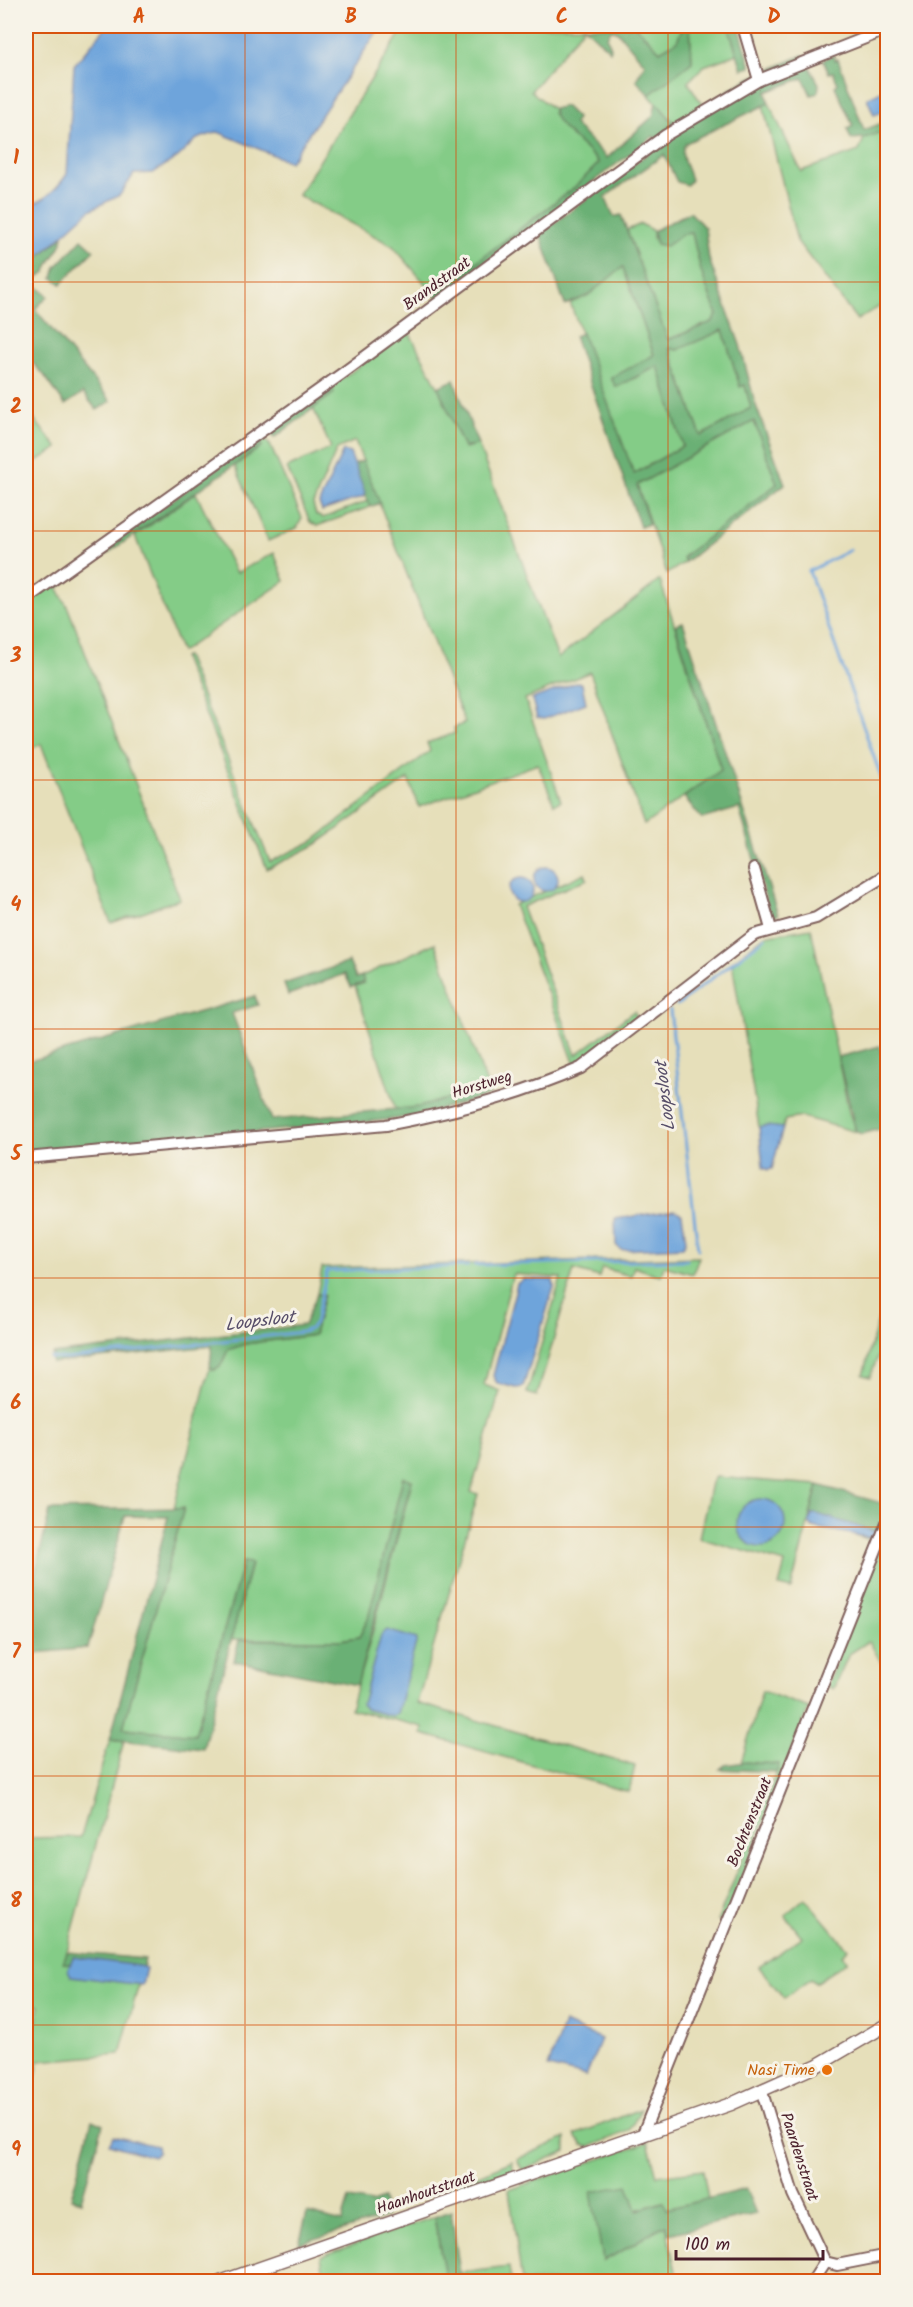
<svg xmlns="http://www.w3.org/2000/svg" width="913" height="2307" font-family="Kalam,sans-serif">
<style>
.green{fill:#84cc87;stroke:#677659;stroke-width:1.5}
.forest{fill:#6bb074;stroke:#5a6850;stroke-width:1.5;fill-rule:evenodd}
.water{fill:#6ea4db;stroke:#5c6283;stroke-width:1.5}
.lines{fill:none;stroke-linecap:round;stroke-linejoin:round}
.stream{stroke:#6ea4db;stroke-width:3}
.minor-casing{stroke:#81625d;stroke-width:14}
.tertiary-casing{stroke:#81625d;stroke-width:15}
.minor{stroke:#fff;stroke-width:10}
.tertiary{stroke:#fff;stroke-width:12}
.grid{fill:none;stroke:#d8530f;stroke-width:1.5;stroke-opacity:0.55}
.food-dot{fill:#e8710a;stroke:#f7f3e8;stroke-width:2}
.labels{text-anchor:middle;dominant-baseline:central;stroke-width:6;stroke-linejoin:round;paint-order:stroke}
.street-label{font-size:16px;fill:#4a1f2b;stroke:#f7f3e8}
.food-label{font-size:16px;fill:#c56008;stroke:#f7f3e8;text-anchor:end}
.water-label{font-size:18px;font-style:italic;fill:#574e69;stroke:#f7f3e8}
.neatline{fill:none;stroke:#d8530f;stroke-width:2}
.grid-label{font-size:20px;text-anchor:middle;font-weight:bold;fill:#d8530f}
</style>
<rect width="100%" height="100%" fill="#f7f3e8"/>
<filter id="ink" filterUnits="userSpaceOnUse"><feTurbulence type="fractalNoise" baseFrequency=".0167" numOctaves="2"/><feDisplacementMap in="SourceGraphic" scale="12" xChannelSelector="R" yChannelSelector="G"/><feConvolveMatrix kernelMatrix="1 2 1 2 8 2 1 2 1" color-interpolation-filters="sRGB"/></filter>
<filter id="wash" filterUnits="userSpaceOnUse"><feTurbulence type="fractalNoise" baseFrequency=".008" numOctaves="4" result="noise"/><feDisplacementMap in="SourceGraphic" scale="24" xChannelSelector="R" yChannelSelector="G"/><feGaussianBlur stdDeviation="1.35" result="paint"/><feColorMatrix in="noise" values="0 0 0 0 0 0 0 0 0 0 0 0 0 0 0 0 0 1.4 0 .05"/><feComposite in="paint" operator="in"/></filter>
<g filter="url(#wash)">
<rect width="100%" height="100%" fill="#e6dfba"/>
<g class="green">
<path d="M405,26H585L531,91L553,109V113C567,131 586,145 599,163L575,187L434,294L393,246L298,195Z"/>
<path d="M635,26H683L677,41L660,51Z"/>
<path d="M690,26H728L737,54L704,66L688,82L703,106L673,123L649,95L692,62Z"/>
<path d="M769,103L801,171L859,151L864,138L887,130V302L857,320L797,241L763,105Z"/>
<path d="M641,224L653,231V238L676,239L683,234L692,233L701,271L717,315L712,322L667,340L627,230Z"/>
<path d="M623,266L654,355L612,379L617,387L658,366L683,446L633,474L570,303L587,296Z"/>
<path d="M408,330L438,387L464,448L478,444L558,658L660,580L721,770L644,825L590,672L525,699L561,801L554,804L538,764L419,807L408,779L315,845L267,869L183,658L186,656L270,862L313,841L430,751L427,743L455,733L454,728L465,723L355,441L337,449L313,504L316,515L323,518L368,501L370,507L317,526L310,522L287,468L331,448L313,408L334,393L331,387Z"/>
<path d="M723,330L740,386L745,385L751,408L701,436L669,347L677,350Z"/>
<path d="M26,410L58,448L26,468Z"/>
<path d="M754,421L777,484L683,557L685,562L667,574L637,485Z"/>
<path d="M262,437L270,445L302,518L297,528L268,541L235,466L262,446L259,439Z"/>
<path d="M196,493L236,573L274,553L285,581L181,652L135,536Z"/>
<path d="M55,583L68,608L180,899L111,923L41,744L26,751V604Z"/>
<path d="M585,873L587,879L522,907L576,1055L634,1011L637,1017L575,1065L514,905Z"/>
<path d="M811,928L849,1112L856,1132L802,1117L785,1120L783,1128L759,1127L732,962L764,936Z"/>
<path d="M435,943L488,1087L419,1107L396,1111L355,986L364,983L362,976Z"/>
<path d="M699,1257L693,1274L664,1266L661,1276L634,1267L631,1276L602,1268L599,1277L574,1270L537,1396L527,1393L561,1278L513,1274L484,1385L500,1391L471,1492L478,1494L417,1703L635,1766L629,1792L422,1734L423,1727L350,1709L374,1627L412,1481L404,1478L368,1619L359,1637L339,1640L231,1639L251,1564L243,1562L195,1735L123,1728L184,1508H174L210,1366L214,1369L220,1367L228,1350L245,1344L314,1335L323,1295L317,1294L322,1268Z"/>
<path d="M887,1288V1333L870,1377L863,1375Z"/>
<path d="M715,1477L818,1485L791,1589L779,1586L785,1563L699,1538L711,1483Z"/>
<path d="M887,1531V1673L869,1641L849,1654L833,1689L827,1686Z"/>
<path d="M762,1691L809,1708L724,1920H718L779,1765L741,1763Z"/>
<path d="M110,1739L124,1741L64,1963L141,1976L120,2054L39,2061L26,2116V2059L40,2006L26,2003V1838L81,1837Z"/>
<path d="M805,1898L848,1949L842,1955L848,1961L815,1983L811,1979L784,1998L759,1967L802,1937L785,1915Z"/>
<path d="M641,2109L629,2131L589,2147L583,2145L575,2135Z"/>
<path d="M566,2138V2151L522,2170L517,2159Z"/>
<path d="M648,2142L657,2176L703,2170L708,2199L666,2209L663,2202L637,2210L603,2260C627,2252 644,2234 666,2225L678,2281L522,2282L509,2190Z"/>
<path d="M512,2161L514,2173L454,2195L444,2189Z"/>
<path d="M434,2217L446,2281H325L321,2256Z"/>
<path d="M509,2267L511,2281H462L460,2273Z"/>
</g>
<g class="forest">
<path d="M728,26H739L751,67L742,69Z"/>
<path d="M585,27L635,26L660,51L677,41L683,26H690L692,62L649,95L636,80L645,64L617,31L611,30L607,37L611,48L610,51Z"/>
<path d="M803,55L819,84L818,93L811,95L803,78L766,92L769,103L686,143C677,155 688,167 691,180L687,185L677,182L664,155L605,197L614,217L621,215L668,340L712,322L717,315L701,271L692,233L683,234L666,246L656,244L653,231L690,212L705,228L709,259L740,345L755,403L785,484L685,562L683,557L777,484L754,421L637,485L649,524L640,527L574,336L582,333L634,474L683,446L658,366L616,387L611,378L654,355L623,267L587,296L565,305L540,234L659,145L654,136L438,298L434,294L575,187L599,163C588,148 553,126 553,109L565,106L577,118L574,124L607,158L653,116L656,102L674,123L746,80ZM723,330L740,387L745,385L751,408L701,436L669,348L677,350Z"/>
<path d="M833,55L835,60L838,59L864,130L887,121V130L864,138L851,139L847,129L853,126L835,86L838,84L833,72L829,73L823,60Z"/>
<path d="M63,236C62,252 49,257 46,272L28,283L26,268Z"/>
<path d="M82,239L94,250L61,284L53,278L56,267Z"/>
<path d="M37,286L48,296L35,309L111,401L97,410L83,393L65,405L44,375L26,356V299Z"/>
<path d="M454,380L478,444L464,448L438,387Z"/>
<path d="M331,387L334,393L274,438L270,432Z"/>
<path d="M259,439L262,446L58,588L55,583Z"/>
<path d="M363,461L380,503L370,507L354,464Z"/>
<path d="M683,622L778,915L771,917L739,808L702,819L684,797L721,770L675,625Z"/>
<path d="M349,962L356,978L362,976L364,983L351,987L345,974L288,995L284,984Z"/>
<path d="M255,996L258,1005L232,1013L272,1120L419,1107L488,1087L490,1095L420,1115L396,1119L26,1154V1062Z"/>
<path d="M880,1046L887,1078V1127L862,1134L856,1132L838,1057Z"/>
<path d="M317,1294L324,1295L314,1335L245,1344L228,1350L220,1367L214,1370L210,1366L212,1346L52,1363V1354L304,1325Z"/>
<path d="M403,1477L412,1480L357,1685L234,1661L239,1640H339L359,1637L368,1619Z"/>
<path d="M818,1485L885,1504L887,1511L877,1542L809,1519Z"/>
<path d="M184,1508L123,1728L195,1735L243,1562L251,1563L203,1749L110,1739L168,1517L125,1516L88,1648L26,1654V1611L50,1510Z"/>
<path d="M746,1762L779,1764L777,1772L720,1769L725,1765Z"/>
<path d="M67,1952L145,1959L141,1976L63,1963Z"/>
<path d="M92,2120L103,2125L81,2201L71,2198Z"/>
<path d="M628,2185L637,2210L663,2202L667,2209L746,2189L756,2214L669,2234L666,2225C643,2234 627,2252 603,2260L591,2192Z"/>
<path d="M349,2199L372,2203L383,2199L387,2217L299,2244L307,2213L342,2222Z"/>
<path d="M451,2211L460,2273L462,2281H446L434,2217Z"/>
</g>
<g class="water">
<path d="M107,26H381L290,162L218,132L197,139L178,157L153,173L134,174L120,195L90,210L26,268L28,283L26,285V204C40,207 60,185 67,174L74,65Z"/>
<path d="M887,88V110L874,115L867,98Z"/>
<path d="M343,451L350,453L365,493L363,497L322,511L319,503Z"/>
<path d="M578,682L582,684L586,703L544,719L537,718L532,699Z"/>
<circle cx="546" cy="879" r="12"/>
<circle cx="521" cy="890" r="12"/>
<path d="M767,1126L783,1128L772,1169L768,1170L763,1167L759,1127Z"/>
<path d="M675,1210L682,1214L686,1241L683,1247L621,1250L616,1245L615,1219Z"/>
<path d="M523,1279L553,1280L554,1287L523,1387L516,1388L497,1383L493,1376L517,1284Z"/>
<circle cx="761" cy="1523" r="24"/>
<path d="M812,1514H817L880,1533L878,1539L812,1527L809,1522Z"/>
<path d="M387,1630L417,1639L397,1714L392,1716L365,1709L362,1704L381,1635Z"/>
<path d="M73,1957L139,1966L146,1968L142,1985L71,1976L68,1970Z"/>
<path d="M564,2023L601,2039L586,2076L548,2067Z"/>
<path d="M113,2136L157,2146L158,2152L153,2157L109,2144Z"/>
</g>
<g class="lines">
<g class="stream">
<path d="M850,550L809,571L888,797"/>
<path d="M810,914L836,900"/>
<path d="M677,1005L765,938"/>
<path d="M670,1010L698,1249"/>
<path d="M474,1265L687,1260"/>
<path d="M50,1358L66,1359L302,1332L310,1329L315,1324L327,1271L468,1266"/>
</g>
</g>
</g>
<g filter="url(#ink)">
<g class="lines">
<defs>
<g id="minor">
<path d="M743,26L759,80"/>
<path d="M26,599L343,373L666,135L759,80L888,29"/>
<path d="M754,869L771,929"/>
<path d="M26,1158L386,1125C450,1113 522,1094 581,1068L754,935L816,918L888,874"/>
<path d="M762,2092L793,2194L825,2262"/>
<path d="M642,2136L888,1520"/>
<path d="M812,2282L825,2262L837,2265L888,2255"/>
</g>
<path id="tertiary" d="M220,2282L731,2104L818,2065L888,2024"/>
</defs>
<use href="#minor" class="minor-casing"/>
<use href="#tertiary" class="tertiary-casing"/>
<use href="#minor" class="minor"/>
<use href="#tertiary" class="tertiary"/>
</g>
</g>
<path class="grid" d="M245,26V2282M456,26V2282M668,26V2282M26,282H888M26,531H888M26,780H888M26,1029H888M26,1278H888M26,1527H888M26,1776H888M26,2025H888"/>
<circle class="food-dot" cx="827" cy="2070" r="6"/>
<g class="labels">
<g class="street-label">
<text transform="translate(437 284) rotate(-36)">Brandstraat</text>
<text transform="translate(482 1085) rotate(-17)">Horstweg</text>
<text transform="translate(750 1822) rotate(-68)">Bochtenstraat</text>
<text transform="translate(799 2157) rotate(72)">Paardenstraat</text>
<text transform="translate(426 2193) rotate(-19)">Haanhoutstraat</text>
</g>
<g class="food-label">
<text x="815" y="2070">Nasi Time</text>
</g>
<g class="water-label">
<text transform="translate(666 1096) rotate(-97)">Loopsloot</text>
<text transform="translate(260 1322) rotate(-7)">Loopsloot</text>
</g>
</g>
<rect width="913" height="2307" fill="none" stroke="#f7f3e8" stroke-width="66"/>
<path d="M676 2250v9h147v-9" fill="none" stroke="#4a1f2b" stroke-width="3"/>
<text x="685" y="2250" font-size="18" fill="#4a1f2b" stroke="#f7f3e8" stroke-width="4.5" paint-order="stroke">100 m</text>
<rect x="33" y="33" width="847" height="2241" class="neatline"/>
<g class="grid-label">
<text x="139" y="23">A</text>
<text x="351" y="23">B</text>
<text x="562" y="23">C</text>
<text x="774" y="23">D</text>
<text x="16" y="164">1</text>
<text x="16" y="413">2</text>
<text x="16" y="662">3</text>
<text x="16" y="911">4</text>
<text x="16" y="1160">5</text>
<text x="16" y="1409">6</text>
<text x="16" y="1658">7</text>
<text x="16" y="1907">8</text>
<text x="16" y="2156">9</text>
</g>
</svg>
